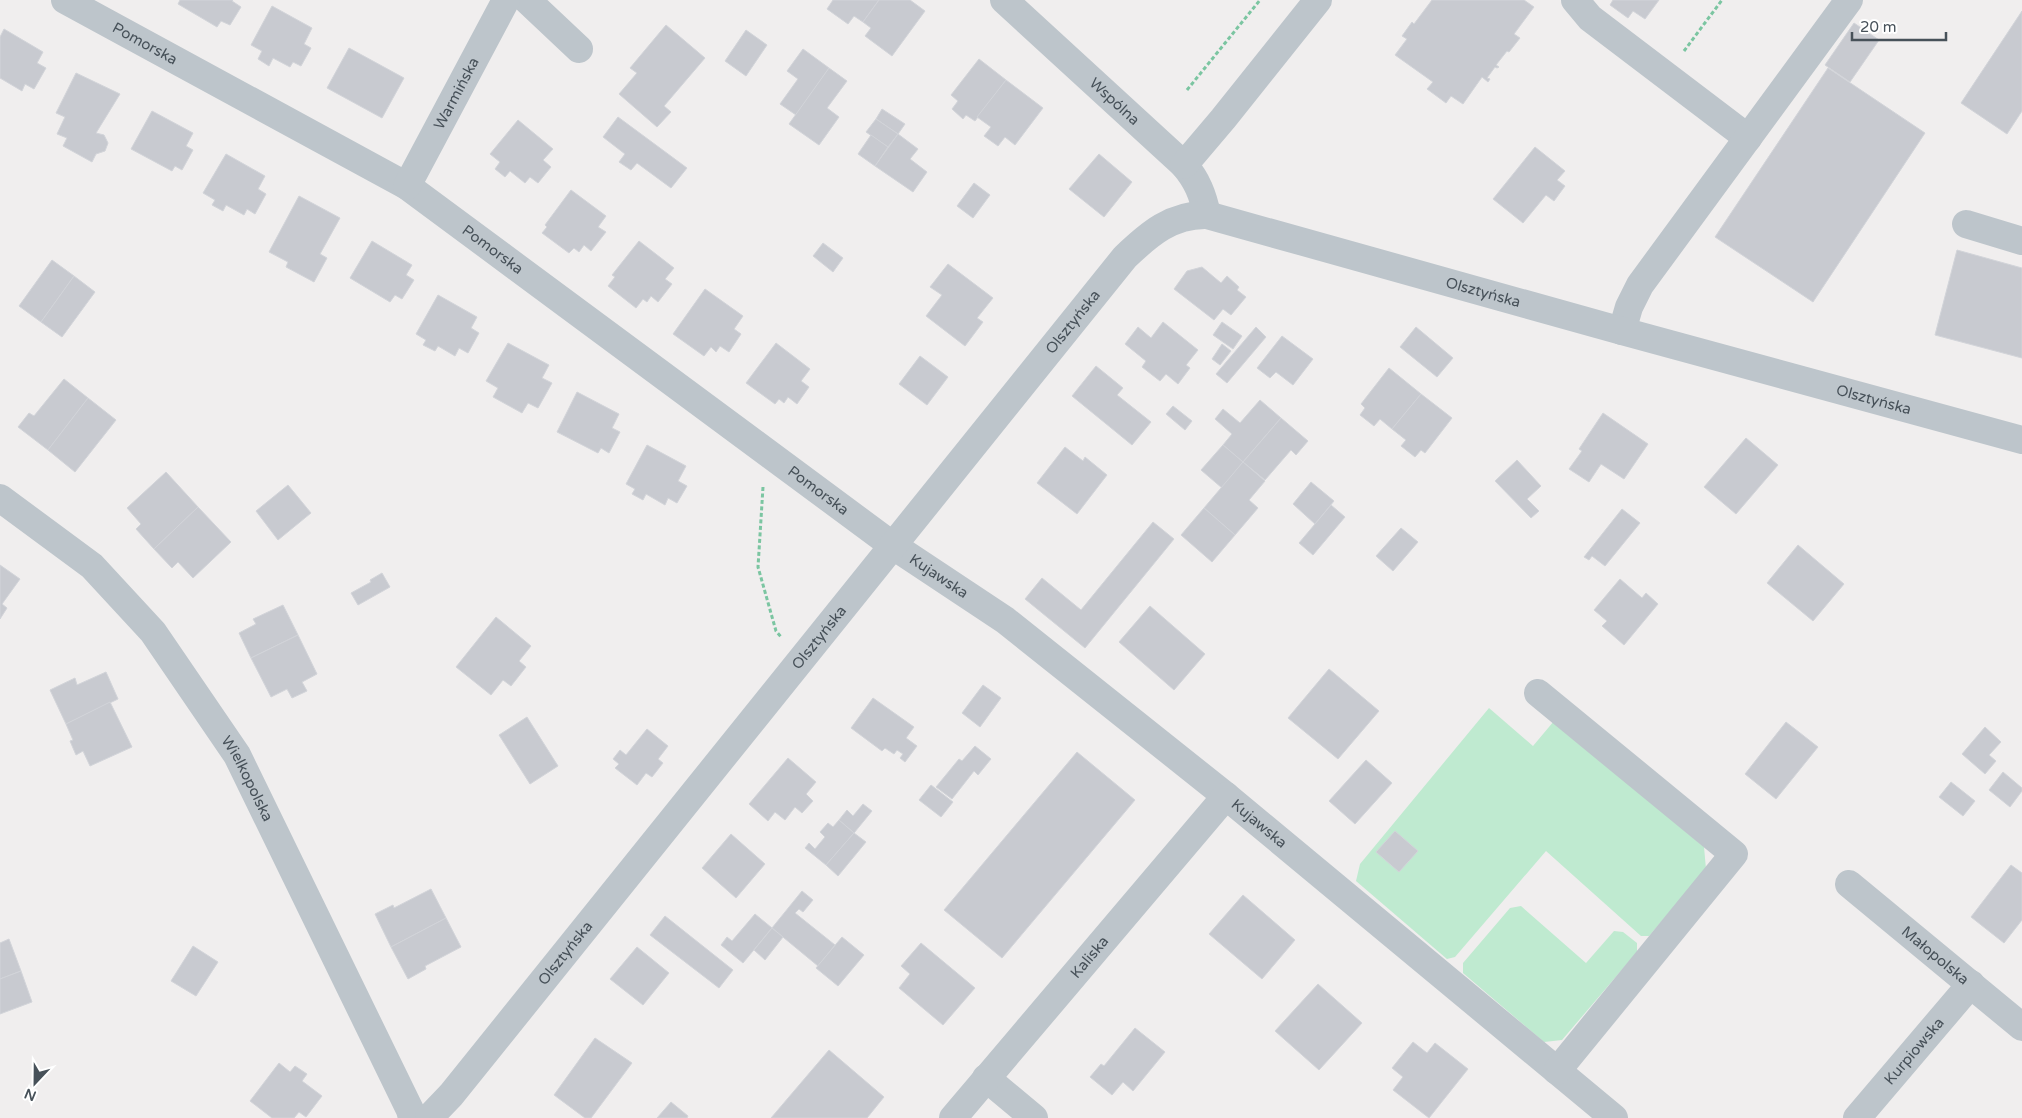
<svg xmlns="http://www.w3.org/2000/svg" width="2022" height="1118" font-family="'Varela Round',sans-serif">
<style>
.green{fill:#bfead0}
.building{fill:#c8cad0;stroke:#d2d4d9}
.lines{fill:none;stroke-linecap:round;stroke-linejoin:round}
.path{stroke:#7bc5a1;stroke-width:3;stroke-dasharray:4 2.5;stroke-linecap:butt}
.minor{stroke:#bdc5cb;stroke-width:28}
.labels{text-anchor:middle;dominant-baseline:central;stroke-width:4;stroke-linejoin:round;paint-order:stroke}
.street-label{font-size:15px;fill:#475159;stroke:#fff}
</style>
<rect width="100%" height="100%" fill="#f0eeee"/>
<g class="green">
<path d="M1489,708L1533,746L1554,721L1704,847L1706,869L1649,936H1641L1546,851L1455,957L1447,959L1356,881L1360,864Z"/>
<path d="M1521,906L1586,963L1614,931L1623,932L1637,943V952L1562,1040L1544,1042L1463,973V963L1510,908Z"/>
</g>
<g class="building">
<path d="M180,0H233L232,1L241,7L230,25L221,21L217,27L178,4Z"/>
<path d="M833,0H879L863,22L854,16L848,24L827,9Z"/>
<path d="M879,0H910L925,11L892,56L865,36L871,28L863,22Z"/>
<path d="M1432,0H1524L1534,7L1514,34L1520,38L1509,52L1507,51L1496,65L1499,67L1497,68L1495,67L1487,78L1490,79L1488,82L1482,77L1463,104L1451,96L1446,103L1427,89L1433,82L1395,55L1407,39L1402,36L1412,22L1414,24Z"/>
<path d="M1613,0H1659L1645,19L1633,11L1628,18L1610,5Z"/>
<path d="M272,6L312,28L304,44L311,48L301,66L293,62L290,67L273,58L269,66L258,59L262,51L251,45Z"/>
<path d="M2022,11V111L2007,134L1961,103Z"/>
<path d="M1854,23L1879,40L1850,82L1825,65Z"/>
<path d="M666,25L705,58L664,106L671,112L657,127L619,94L637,73L630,68Z"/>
<path d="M4,29L43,52L37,63L46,68L34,89L25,84L22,91L0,78V37Z"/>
<path d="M746,30L767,45L746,76L725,61Z"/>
<path d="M349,48L404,78L382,118L327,88Z"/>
<path d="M803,49L829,68L796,115L780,104L798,79L787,71Z"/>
<path d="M979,59L1006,80L975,121L966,115L963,119L952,109L958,101L951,95Z"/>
<path d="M829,68L847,81L827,108L839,117L819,145L789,124Z"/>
<path d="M1828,68L1925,133L1813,302L1715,237Z"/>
<path d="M76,73L120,94L96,133L104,135L108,143L105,151L96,154L92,162L63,146L67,138L57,134L65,117L56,113Z"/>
<path d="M1006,80L1043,108L1015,145L1005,137L998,146L984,136L991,127L977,117Z"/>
<path d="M882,109L905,124L898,134L876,119Z"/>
<path d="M152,111L193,133L186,146L193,150L182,170L175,166L172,171L131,149Z"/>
<path d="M618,117L687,168L671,188L637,163L631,170L619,162L625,154L603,137Z"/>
<path d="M876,119L898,134L888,147L866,132Z"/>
<path d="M518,120L553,149L543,160L551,167L538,183L530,177L525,183L510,171L505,177L495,169L500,162L490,154Z"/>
<path d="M898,134L918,149L910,159L927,172L913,192L875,166Z"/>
<path d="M871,135L888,147L875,166L858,154Z"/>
<path d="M1535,147L1565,171L1557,180L1565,186L1554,201L1546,195L1523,223L1493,199Z"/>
<path d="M226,154L265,176L258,189L266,194L255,214L247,209L244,215L226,205L223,211L212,205L215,200L203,193Z"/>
<path d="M1099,154L1132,182L1104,217L1069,189Z"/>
<path d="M974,183L990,195L973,218L957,206Z"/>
<path d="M571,190L606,216L598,227L606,232L591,251L584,245L579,252L574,248L569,253L542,233L547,227L545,225Z"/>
<path d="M299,196L340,218L320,254L327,258L314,282L286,267L288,262L269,252Z"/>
<path d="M372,241L412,265L406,275L414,280L402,299L395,295L390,302L350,278Z"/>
<path d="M639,241L674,268L665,279L672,284L658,302L651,296L647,302L643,299L636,308L608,286L615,277L612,275Z"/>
<path d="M823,243L843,258L833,272L813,256Z"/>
<path d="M1957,250L2022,268V358L1935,335Z"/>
<path d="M52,260L74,276L41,322L19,306Z"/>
<path d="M948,264L993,298L977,318L983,322L965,346L926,316L942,295L930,287Z"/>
<path d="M1202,267L1221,283L1227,276L1239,287L1237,290L1246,297L1231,315L1223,309L1214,320L1174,289L1187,271Z"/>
<path d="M74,276L95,292L62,337L41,322Z"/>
<path d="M705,289L743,316L734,329L741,334L729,352L720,346L716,352L711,347L704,356L673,334Z"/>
<path d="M438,295L477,317L471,328L479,333L468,353L459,348L455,356L438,346L435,351L423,345L426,340L416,334Z"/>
<path d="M1163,322L1198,350L1186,365L1190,368L1178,384L1166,374L1160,381L1142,367L1146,361L1125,344L1138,327L1151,338Z"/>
<path d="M1222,322L1242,336L1233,349L1213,335Z"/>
<path d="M1256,327L1266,337L1227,383L1216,374Z"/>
<path d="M1416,327L1453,358L1437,377L1400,347Z"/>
<path d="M1282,336L1313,359L1293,385L1276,372L1270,378L1257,368Z"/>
<path d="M508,343L549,365L542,378L552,383L538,408L528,403L522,413L493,397L498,388L486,381Z"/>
<path d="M776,343L810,369L801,381L809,387L797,404L788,397L784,403L779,399L775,404L746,383Z"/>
<path d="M1222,344L1231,351L1220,365L1212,359Z"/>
<path d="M920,356L948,377L927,405L899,384Z"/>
<path d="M1096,366L1123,388L1117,395L1151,422L1132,445L1072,396Z"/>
<path d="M1389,368L1421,394L1392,429L1380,419L1374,426L1360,415L1365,408L1361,404Z"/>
<path d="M64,379L88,398L48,450L18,427L29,413L34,416Z"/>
<path d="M577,392L619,414L612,428L620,432L609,453L601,448L598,453L557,432Z"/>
<path d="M1421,394L1452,418L1425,453L1421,450L1415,457L1401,446L1406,440L1392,429Z"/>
<path d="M88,398L116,420L75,472L48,450Z"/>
<path d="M1260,400L1281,418L1243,462L1223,445L1232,434L1215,419L1223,409L1240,423Z"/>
<path d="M1173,406L1192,421L1185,430L1166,414Z"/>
<path d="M1603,413L1648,444L1624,479L1601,464L1589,482L1569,469L1582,451L1579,449Z"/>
<path d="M1281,418L1308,441L1296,455L1291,450L1265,480L1243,462Z"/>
<path d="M1746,438L1778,465L1736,514L1704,487Z"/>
<path d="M647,445L686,466L678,481L687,486L677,503L668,498L665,505L646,494L643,500L632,494L635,489L626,484Z"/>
<path d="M1223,445L1243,462L1222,488L1201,470Z"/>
<path d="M1065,447L1083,461L1085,457L1107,475L1077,514L1037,483Z"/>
<path d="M1517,460L1541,486L1527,499L1539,511L1531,518L1495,481Z"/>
<path d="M1243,462L1265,481L1249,500L1258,508L1235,535L1204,508Z"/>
<path d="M166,472L198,507L154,549L136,529L141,524L127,508Z"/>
<path d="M1311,482L1334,501L1315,524L1293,504Z"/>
<path d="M288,485L311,513L278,540L256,511Z"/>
<path d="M1331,505L1345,517L1313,555L1299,543Z"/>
<path d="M198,507L231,542L193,578L178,562L172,568L154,549Z"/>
<path d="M1204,508L1235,535L1212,562L1181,535Z"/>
<path d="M1622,509L1640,523L1605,566L1592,556L1589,560L1584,557Z"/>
<path d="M1153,522L1174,539L1085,648L1025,599L1042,578L1081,610Z"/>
<path d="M1401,528L1418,542L1393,571L1376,556Z"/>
<path d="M1798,545L1844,584L1813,621L1767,583Z"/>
<path d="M0,565L20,579L2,604L7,608L0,619Z"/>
<path d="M382,573L390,587L358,605L351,593L371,582L370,580Z"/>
<path d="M1620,579L1642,598L1646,593L1658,604L1624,645L1602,626L1607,621L1594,610Z"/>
<path d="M283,605L298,635L251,658L239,633L256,624L253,619Z"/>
<path d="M1150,606L1205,654L1174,690L1119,642Z"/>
<path d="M496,617L531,646L519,661L526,667L511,686L503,680L491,695L456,667Z"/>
<path d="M298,635L317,674L302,682L307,691L292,698L287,689L271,697L251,658Z"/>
<path d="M1329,669L1379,711L1338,759L1288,718Z"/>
<path d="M106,672L118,699L66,724L50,690L75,678L77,685Z"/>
<path d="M983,685L1001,698L980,727L962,713Z"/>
<path d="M873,698L914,727L906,738L917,746L905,762L900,758L903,754L897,750L894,754L885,748L882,751L851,728Z"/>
<path d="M110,702L132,747L90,766L83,751L76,755L70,741L73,740L66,724Z"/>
<path d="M527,717L558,766L530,784L499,735Z"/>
<path d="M1786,722L1818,747L1776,799L1745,774Z"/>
<path d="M1985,727L2001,742L1989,755L1996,761L1985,774L1962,754Z"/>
<path d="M647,729L668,746L658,759L663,763L652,777L646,773L637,785L615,768L619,764L613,759L620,750L626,755Z"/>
<path d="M975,746L991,759L978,775L974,771L952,799L936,787L959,759L962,761Z"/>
<path d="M1077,752L1135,800L1002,958L944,910Z"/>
<path d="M788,758L816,782L806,794L813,801L802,813L795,807L785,820L775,812L768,821L749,804Z"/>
<path d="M1366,760L1392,783L1355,824L1329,801Z"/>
<path d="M2003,772L2022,788V791L2010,807L1989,790Z"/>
<path d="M1951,782L1975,801L1963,816L1939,797Z"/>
<path d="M931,785L953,802L941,817L919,800Z"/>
<path d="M863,804L872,811L854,833L839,820L847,810L853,816Z"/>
<path d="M839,820L854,833L826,865L805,848L809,843L815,849L825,837L820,832L828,823L833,827Z"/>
<path d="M1395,831L1418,851L1399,872L1376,852Z"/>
<path d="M854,833L866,842L838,876L826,865Z"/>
<path d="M731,834L765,864L736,898L702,868Z"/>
<path d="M2011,865L2022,873V920L2004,943L1971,917Z"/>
<path d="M431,889L446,918L391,947L375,914L393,905L394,908Z"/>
<path d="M802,891L813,900L803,912L799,909L795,913L835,945L818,966L772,928Z"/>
<path d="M1243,895L1295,940L1262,979L1209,934Z"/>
<path d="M755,914L772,928L743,963L721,945L727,937L732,941Z"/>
<path d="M665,916L733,970L719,988L650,935Z"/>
<path d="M446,918L461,947L425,966L426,969L408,979L391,947Z"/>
<path d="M772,928L783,937L765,960L754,950Z"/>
<path d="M842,937L864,955L838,986L816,968Z"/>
<path d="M9,939L21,971L0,979V943Z"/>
<path d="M921,943L975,988L943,1025L899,988L910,974L901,966Z"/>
<path d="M193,946L218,962L196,996L171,981Z"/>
<path d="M637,947L669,973L643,1005L610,979Z"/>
<path d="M21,971L32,1002L0,1014V979Z"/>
<path d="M1318,984L1362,1023L1319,1070L1275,1031Z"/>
<path d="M1135,1028L1165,1052L1133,1091L1123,1082L1112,1095L1090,1077L1101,1064L1104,1066Z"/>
<path d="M595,1038L632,1063L591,1118H585L554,1095Z"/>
<path d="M1413,1042L1427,1053L1435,1043L1468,1069L1429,1118L1393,1090L1403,1077L1392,1068Z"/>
<path d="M829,1050L884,1097L867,1118H771Z"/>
<path d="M279,1063L290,1072L295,1066L307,1074L302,1081L322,1096L306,1117L299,1112L294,1118H272L250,1101Z"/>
<path d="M671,1102L688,1116L687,1118H657Z"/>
</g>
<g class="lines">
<g class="path">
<path d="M1684,51L1722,0"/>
<path d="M1187,90L1260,0"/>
<path d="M763,487L758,567L776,631L782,638"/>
</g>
<g class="minor">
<path id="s1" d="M65,0L407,186L892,545L1005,620L1226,796L1614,1118"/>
<path d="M527,0L579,49"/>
<path id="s2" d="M1004,0L1184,165C1197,180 1203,195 1207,215"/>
<path d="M1575,0L1590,18L1748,138"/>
<path d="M1184,165L1223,119L1318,0"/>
<path id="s3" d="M407,186L506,0"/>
<path d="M1966,224L2022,241"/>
<path d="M1622,331L1629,307L1640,285L1849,0"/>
<path id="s4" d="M0,498L92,566L153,632L237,755L410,1110L412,1118"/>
<path d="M1538,693L1734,854L1557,1071"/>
<path id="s5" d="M1849,884L2022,1027"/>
<path d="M986,1078L1034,1118"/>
<path id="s6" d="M429,1118L451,1095L1125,257C1149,234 1172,214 1207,215L1622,331L2022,440"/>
<path id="s7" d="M953,1118L1226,796"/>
<path id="s8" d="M1857,1118L1971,984"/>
</g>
</g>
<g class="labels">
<g class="street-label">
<text stroke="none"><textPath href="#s1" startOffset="91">Pomorska</textPath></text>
<text stroke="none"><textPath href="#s3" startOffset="105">Warmińska</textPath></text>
<text stroke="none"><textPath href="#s2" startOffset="150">Wspólna</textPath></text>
<text stroke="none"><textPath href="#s1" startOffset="496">Pomorska</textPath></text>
<text stroke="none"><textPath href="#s6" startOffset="1489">Olsztyńska</textPath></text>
<text stroke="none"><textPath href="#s6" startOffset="1024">Olsztyńska</textPath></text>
<text stroke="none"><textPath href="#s6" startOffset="1894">Olsztyńska</textPath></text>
<text stroke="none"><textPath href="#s1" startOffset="901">Pomorska</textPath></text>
<text stroke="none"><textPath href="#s1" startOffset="1049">Kujawska</textPath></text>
<text stroke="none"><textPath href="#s6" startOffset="619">Olsztyńska</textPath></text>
<text stroke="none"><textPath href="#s4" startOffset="379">Wielkopolska</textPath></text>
<text stroke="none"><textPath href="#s1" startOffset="1454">Kujawska</textPath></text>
<text stroke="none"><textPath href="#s6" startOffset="214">Olsztyńska</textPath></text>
<text stroke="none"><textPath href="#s5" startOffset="112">Małopolska</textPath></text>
<text stroke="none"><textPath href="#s7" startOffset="211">Kaliska</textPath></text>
<text stroke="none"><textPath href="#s8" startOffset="88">Kurpiowska</textPath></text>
</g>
</g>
<g transform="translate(35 1083) rotate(202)" stroke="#ffffff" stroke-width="4" paint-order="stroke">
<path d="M0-4L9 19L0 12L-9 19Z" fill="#475159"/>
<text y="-8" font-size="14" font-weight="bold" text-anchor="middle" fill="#475159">N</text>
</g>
<path d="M1852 32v8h94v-8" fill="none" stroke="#475159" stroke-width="2.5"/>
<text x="1860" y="32" font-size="15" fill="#475159" stroke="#ffffff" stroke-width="4" paint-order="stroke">20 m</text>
</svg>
